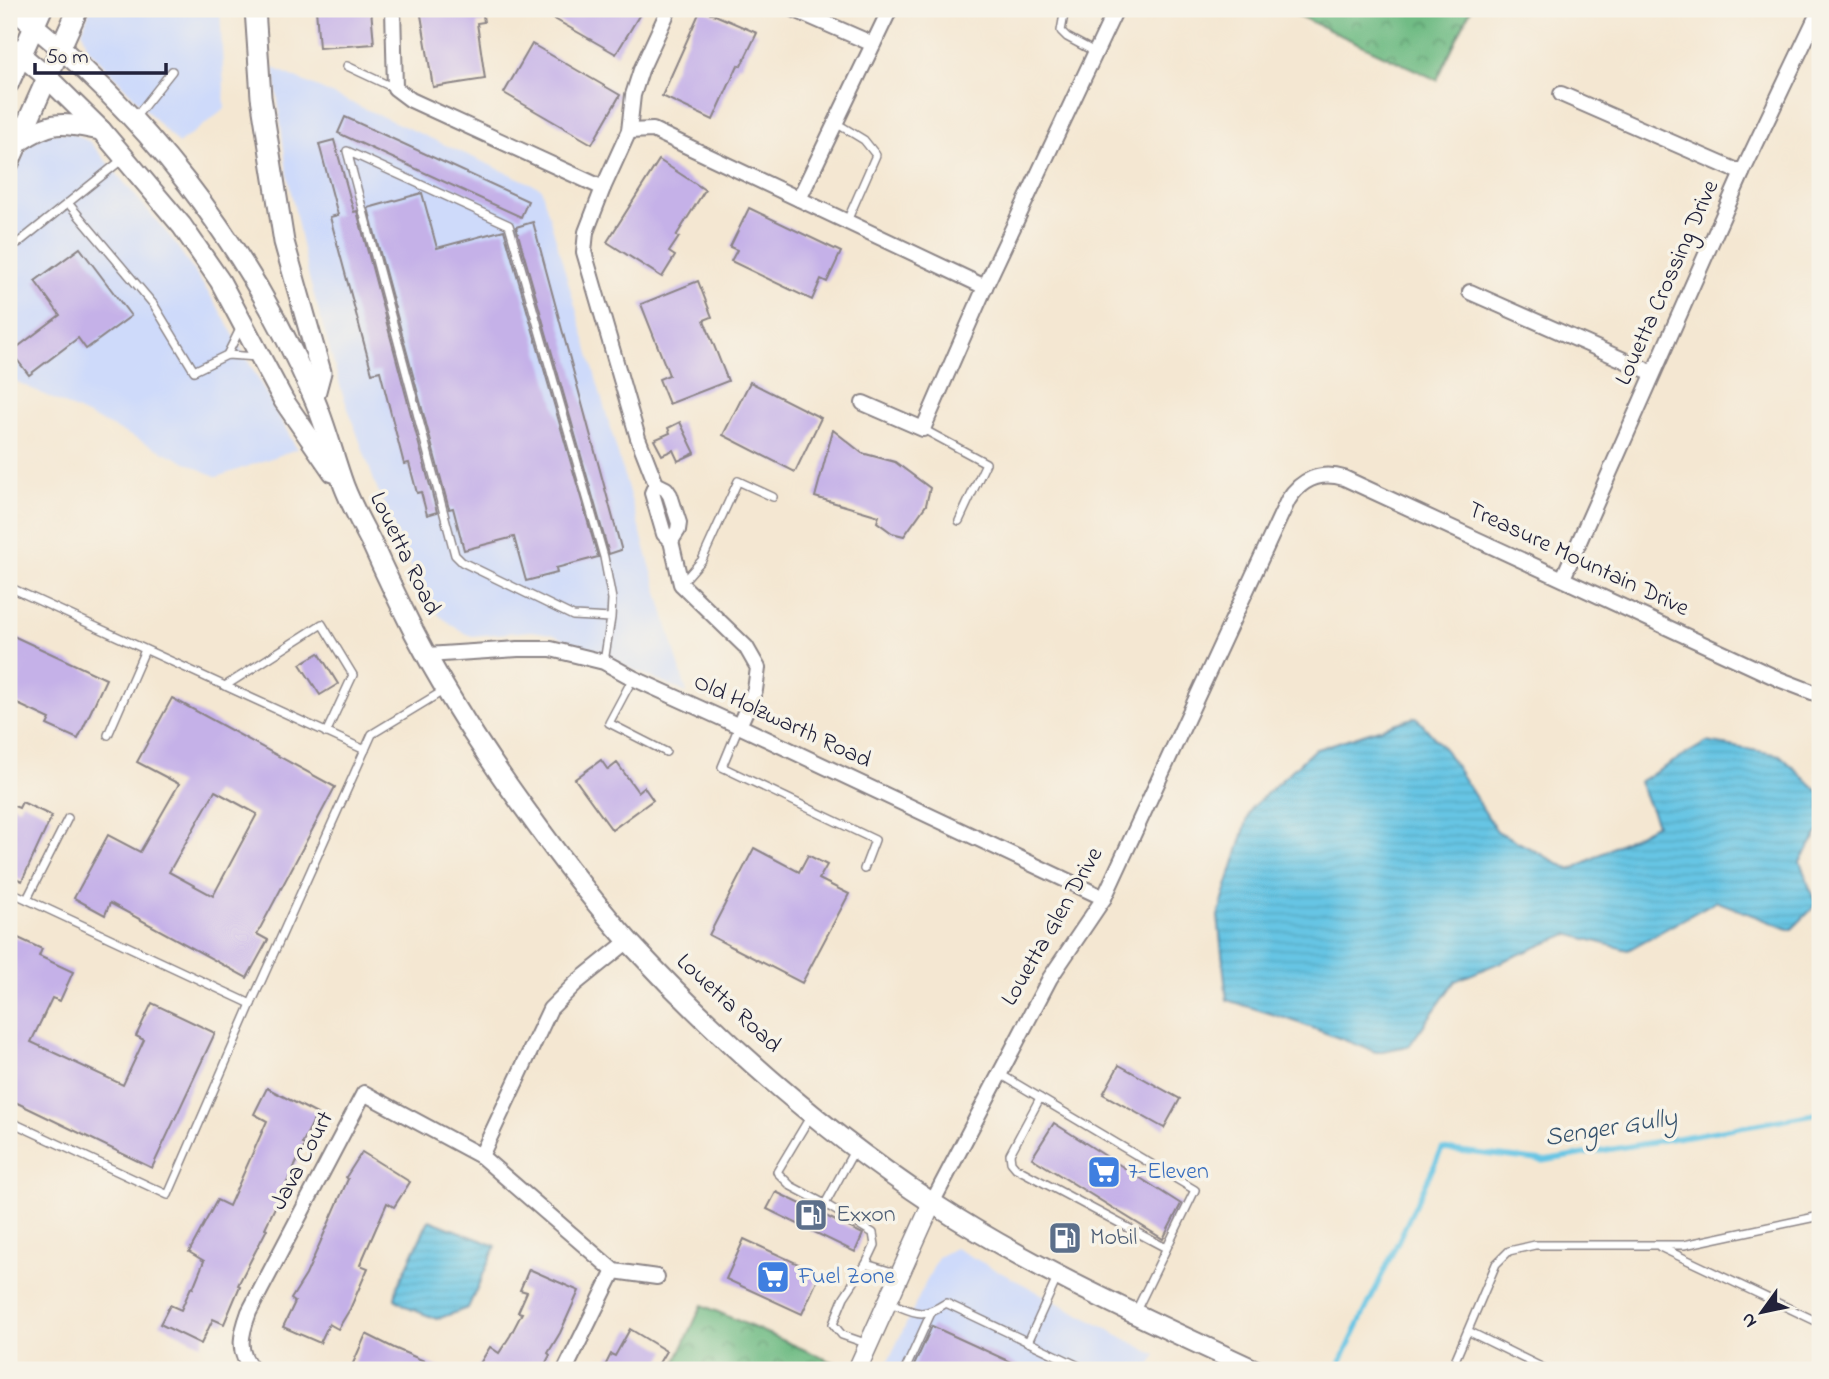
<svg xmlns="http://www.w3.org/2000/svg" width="1829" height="1379" font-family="'Indie Flower',sans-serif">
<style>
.built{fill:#cedafa}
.forest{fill:url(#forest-crowns);stroke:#4a6f60;stroke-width:2}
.water{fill:url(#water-rules);stroke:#447490;stroke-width:2}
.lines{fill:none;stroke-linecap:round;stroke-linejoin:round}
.stream{stroke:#66c5e4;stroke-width:5}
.building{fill:#c5b1e8;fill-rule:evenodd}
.service-casing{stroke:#8b8486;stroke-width:10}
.minor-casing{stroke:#8b8486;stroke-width:18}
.tertiary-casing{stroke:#8b8486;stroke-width:21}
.secondary-casing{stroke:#8b8486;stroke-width:23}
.service{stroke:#fff;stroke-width:7}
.minor{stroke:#fff;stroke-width:14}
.tertiary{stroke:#fff;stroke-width:18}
.secondary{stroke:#fff;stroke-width:19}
.labels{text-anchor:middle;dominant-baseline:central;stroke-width:7;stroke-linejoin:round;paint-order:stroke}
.street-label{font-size:24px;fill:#22223b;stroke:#f7f3e8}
.shop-label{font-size:24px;fill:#366cbe;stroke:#f7f3e8;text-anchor:start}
.service-label{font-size:24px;fill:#4e5e75;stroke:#f7f3e8;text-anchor:start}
.water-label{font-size:26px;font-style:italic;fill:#36536e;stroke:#f7f3e8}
</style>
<defs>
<pattern id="forest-crowns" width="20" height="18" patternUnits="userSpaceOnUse" patternTransform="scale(1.75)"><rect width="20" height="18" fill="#71bc85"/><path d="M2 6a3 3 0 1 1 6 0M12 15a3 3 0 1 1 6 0" fill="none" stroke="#5c986e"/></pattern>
<pattern id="water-rules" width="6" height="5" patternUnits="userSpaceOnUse" patternTransform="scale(1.75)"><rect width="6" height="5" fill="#66c5e4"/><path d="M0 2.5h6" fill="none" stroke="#58a9c4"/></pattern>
</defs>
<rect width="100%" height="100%" fill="#f7f3e8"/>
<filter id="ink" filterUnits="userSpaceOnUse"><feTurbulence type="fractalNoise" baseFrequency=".0143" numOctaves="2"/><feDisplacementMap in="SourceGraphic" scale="14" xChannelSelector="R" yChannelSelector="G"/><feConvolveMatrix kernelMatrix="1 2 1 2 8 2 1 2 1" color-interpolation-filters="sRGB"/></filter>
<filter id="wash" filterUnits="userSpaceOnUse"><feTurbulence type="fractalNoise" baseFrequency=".00686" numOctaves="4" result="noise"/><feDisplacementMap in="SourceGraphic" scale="28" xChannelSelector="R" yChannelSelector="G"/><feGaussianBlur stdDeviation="1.57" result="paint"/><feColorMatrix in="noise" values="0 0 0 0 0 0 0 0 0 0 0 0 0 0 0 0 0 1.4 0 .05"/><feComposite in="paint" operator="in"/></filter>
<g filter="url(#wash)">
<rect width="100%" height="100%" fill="#f4e7d2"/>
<g class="built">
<path d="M90,9H220L225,109L178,144L88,48L82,31Z"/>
<path d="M274,68L541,188L687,693L552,634L531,631L472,636L460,631L440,616L425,599L376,486L342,392L309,278L287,173Z"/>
<path d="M49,132L72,133L90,142L172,239L218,307L297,449L217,477L9,378V183L29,144Z"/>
<path d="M955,1248L1156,1355L1148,1370H884L938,1257Z"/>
</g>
<g class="forest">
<path d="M1284,9H1471L1437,80Z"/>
<path d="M702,1305L842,1366L840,1370H672Z"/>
</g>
<g class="water">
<path d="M1416,717L1446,751L1497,831L1571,870L1657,824L1639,782L1707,742L1780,755L1820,793V830L1800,861L1816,905L1791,930L1716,901L1628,950L1568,934L1455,981L1409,1046L1376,1052L1291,1020L1227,1000L1218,916L1251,808L1314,750Z"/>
<path d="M429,1220L496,1246L468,1308L437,1319L411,1309L395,1299L397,1287Z"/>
</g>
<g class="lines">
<path class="stream" d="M1337,1370L1442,1149L1544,1161L1820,1113"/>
</g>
<g id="blocks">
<g class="building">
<path d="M316,9H371L374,44L319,48Z"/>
<path d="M420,9H482L484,22L477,23L485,79L433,87Z"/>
<path d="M537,9H643L616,54Z"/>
<path d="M701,9L757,33L741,66L738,65L713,120L662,96Z"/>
<path d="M532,44L620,95L592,144L504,93Z"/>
<path d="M345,117L528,201L521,217L338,133Z"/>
<path d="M334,140L354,212L357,211L437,512L427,515L421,492L417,493L409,463L404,464L380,371L372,373L330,217L338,215L319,144Z"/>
<path d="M659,160L705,190L676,236L679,237L669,252L675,256L662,277L607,242Z"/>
<path d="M422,193L437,248L504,230L598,557L556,568L557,573L526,581L514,537L464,550L453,508L449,509L368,208Z"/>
<path d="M749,208L841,252L827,282L821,279L812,300L731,261L737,250L730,247Z"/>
<path d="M533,222L621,548V550L609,554L516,227Z"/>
<path d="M80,248L131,316L86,349L78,338L29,375L11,352L60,315L35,281Z"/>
<path d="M698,281L712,317L704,320L728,381L669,404L659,379L669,375L641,304Z"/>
<path d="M750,382L821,418L795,472L723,435Z"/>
<path d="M680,422L695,453L678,461L673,450L662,455L654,440L670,433L668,428Z"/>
<path d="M833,430L862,453L895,462L930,488L926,505L904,536L892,533L877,522L879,516L815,497Z"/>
<path d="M9,634L106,679L78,739L47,725L50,719L9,700Z"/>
<path d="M319,653L338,684L320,695L300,664Z"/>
<path d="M172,698L335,787L257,934L268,940L247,978L110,903L105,915L74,898L108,835L140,852L179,784L137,762ZM215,791L257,814L213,896L169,872Z"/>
<path d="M601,760L608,770L617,763L638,792L644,787L653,800L612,830L575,779Z"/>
<path d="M22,802L52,816L22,881L9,875V804L19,808Z"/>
<path d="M754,848L799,872L808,855L827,865L819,879L849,894L802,983L709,935Z"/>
<path d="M14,936L42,949L39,956L73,972L60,1001L52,998L31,1042L123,1085L144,1040L136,1036L152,1003L215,1033L152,1168L9,1099V948Z"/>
<path d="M1119,1065L1180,1099L1164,1128L1103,1094Z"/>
<path d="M267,1088L317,1114L302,1144L305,1145L265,1228L267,1229L238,1285L240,1286L224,1324L213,1319L201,1344L160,1324L170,1305L181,1310L191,1287L193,1288L204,1261L189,1252L217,1200L229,1206L267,1121L254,1114Z"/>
<path d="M1054,1123L1181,1204L1163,1239L1032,1158Z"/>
<path d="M362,1152L410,1182L394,1207L387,1203L360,1265L368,1268L350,1309L338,1329L329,1324L320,1343L283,1327L295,1302L291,1299L306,1275L348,1179L346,1177Z"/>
<path d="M776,1192L863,1234L855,1252L767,1209Z"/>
<path d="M744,1239L820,1274L802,1314L726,1279Z"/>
<path d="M529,1269L579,1291L560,1333L548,1353L550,1355L542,1370H476L490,1347L499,1353L510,1336L522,1313L518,1312L527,1292L520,1290Z"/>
<path d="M932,1326L1028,1370H912Z"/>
<path d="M630,1329L666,1351L655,1370H603L611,1354L615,1356Z"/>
<path d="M366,1334L394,1348L445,1370H350Z"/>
</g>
</g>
</g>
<g filter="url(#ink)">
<use href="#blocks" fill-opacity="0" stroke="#8b8486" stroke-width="2"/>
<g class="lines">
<defs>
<g id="service">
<path d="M1065,9L1061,31L1067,37L1095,52"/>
<path d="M347,66L394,88"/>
<path d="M134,119L172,71"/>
<path d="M836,123L864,140L876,155L847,221"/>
<path d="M68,203L154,305L194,371L227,355L258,357"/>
<path d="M9,240L18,243L124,158"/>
<path d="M227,355L241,327"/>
<path d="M923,429L986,463L959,521"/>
<path d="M681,584L702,560L738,481L773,497"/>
<path d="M9,587L365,750"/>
<path d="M604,662L611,618L573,616L462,562L455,555L347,151L509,225L604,557L612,599L611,618"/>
<path d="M633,678L609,723L666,752"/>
<path d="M225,686L322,624L353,675L326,733"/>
<path d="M739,726L722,767L875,840L864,869"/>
<path d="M108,735L145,650"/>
<path d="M9,891L251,1004L372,734L443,691"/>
<path d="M27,899L68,818"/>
<path d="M1000,1074L1195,1190L1135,1313"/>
<path d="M1040,1098L1010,1154L1011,1162L1016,1168L1166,1248"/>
<path d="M810,1117L777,1172L791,1186L825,1204L855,1149"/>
<path d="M9,1121L168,1195L251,1004"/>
<path d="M825,1204L873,1233L875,1245L866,1264"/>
<path d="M1660,1247L1820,1323"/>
<path d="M888,1302C915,1312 920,1320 946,1303L1087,1370"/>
<path d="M1468,1331L1547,1370"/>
<path d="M1028,1342L1058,1276"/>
<path d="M868,1344L842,1335L833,1324L844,1297L866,1264L899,1274"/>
<path d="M905,1370L931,1313"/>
<path d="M1451,1370L1496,1264L1509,1251L1535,1245H1684L1820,1216"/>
</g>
<g id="minor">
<path d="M393,9L395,88L411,100L603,188"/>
<path d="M669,9L641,70L633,95L629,131L603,188L586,232L584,252L638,438L656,484L652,493L664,534L671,541L681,584L746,647L758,668L755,690L739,726"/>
<path d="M793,9L873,44"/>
<path d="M1561,94L1742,173"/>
<path d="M629,131L653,130L985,287L1116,9"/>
<path d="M799,199L890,9"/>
<path d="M1470,292L1653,373"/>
<path d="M863,403L923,429L985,287"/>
<path d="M656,484L666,489L670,495L679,523L678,530L671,541"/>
<path d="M1563,578L1742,173L1820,9"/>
<path d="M427,655L518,649H551L604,662L633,678L739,726L1104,898"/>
<path d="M481,1156L550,1009L576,983L628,941"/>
<path d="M932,1203L1050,978L1104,898L1288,500C1301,479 1321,471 1344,478L1781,680L1820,695"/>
<path d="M253,1370C236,1352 241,1334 249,1312L364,1093L481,1156L614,1271L657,1277"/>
<path d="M565,1370L614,1271"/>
</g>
<path id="tertiary" d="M857,1370L932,1203"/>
<g id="secondary">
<path d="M13,9C144,110 247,244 313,396C326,425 333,456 344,486C352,507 363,526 373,546C386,575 400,604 414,632C446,694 484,753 525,809C558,855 593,902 631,944C721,1041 823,1131 934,1204C1035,1270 1146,1319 1255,1370"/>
<path d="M255,9L261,97L284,242L321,372L314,398"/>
<path d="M9,45L48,78L101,130L182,226L220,281L284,401L333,472"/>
<path d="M9,83L42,9"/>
<path d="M20,141C54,119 62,123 101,130"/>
<path d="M9,163L78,9"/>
</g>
</defs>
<use href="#service" class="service-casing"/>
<use href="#minor" class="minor-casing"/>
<use href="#tertiary" class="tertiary-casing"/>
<use href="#secondary" class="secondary-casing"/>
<use href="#service" class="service"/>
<use href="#minor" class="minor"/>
<use href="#tertiary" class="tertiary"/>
<use href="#secondary" class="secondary"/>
</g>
</g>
<defs>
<symbol id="supermarket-square" viewBox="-11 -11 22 22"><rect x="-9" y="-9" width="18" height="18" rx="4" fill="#3f7fe0" stroke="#f7f3e8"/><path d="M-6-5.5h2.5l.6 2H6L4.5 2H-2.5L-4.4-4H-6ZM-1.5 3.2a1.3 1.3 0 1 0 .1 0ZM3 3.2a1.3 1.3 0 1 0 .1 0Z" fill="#fff"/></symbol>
<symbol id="fuel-square" viewBox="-11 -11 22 22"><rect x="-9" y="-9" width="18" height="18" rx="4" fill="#5c6f8a" stroke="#f7f3e8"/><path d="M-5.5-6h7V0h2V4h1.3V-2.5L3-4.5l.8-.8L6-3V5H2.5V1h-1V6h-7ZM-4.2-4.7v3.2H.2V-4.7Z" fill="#fff"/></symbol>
</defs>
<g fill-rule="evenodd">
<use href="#supermarket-square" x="1085" y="1153" width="38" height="38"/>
<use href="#fuel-square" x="792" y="1196" width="38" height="38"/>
<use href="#fuel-square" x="1046" y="1219" width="38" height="38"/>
<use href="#supermarket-square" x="754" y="1258" width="38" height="38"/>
</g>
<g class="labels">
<g class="street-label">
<text transform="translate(1668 283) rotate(-66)">Louetta Crossing Drive</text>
<text transform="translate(404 554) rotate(64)">Louetta Road</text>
<text transform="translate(1578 560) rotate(25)">Treasure Mountain Drive</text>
<text transform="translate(782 722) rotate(25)">Old Holzwarth Road</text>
<text transform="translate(1053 927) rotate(-60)">Louetta Glen Drive</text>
<text transform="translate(728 1004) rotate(43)">Louetta Road</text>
<text transform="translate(303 1161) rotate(-62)">Java Court</text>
</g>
<g class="shop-label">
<text x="1128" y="1172">7-Eleven</text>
<text x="798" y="1277">Fuel Zone</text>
</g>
<g class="service-label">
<text x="836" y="1215">Exxon</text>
<text x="1090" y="1238">Mobil</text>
</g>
<g class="water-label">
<text transform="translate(1611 1129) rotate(-9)">Senger Gully</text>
</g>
</g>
<rect width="1829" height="1379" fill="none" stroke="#f7f3e8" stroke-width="35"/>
<g transform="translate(1762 1312) rotate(237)" stroke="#f7f3e8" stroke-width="5" paint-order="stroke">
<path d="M0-5L12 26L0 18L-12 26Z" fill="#22223b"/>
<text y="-10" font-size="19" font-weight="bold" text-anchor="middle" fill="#22223b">N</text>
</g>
<path d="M35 63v10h131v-10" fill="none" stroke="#22223b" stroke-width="3.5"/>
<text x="46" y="63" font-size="21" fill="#22223b" stroke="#f7f3e8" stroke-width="5" paint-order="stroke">50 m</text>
</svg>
